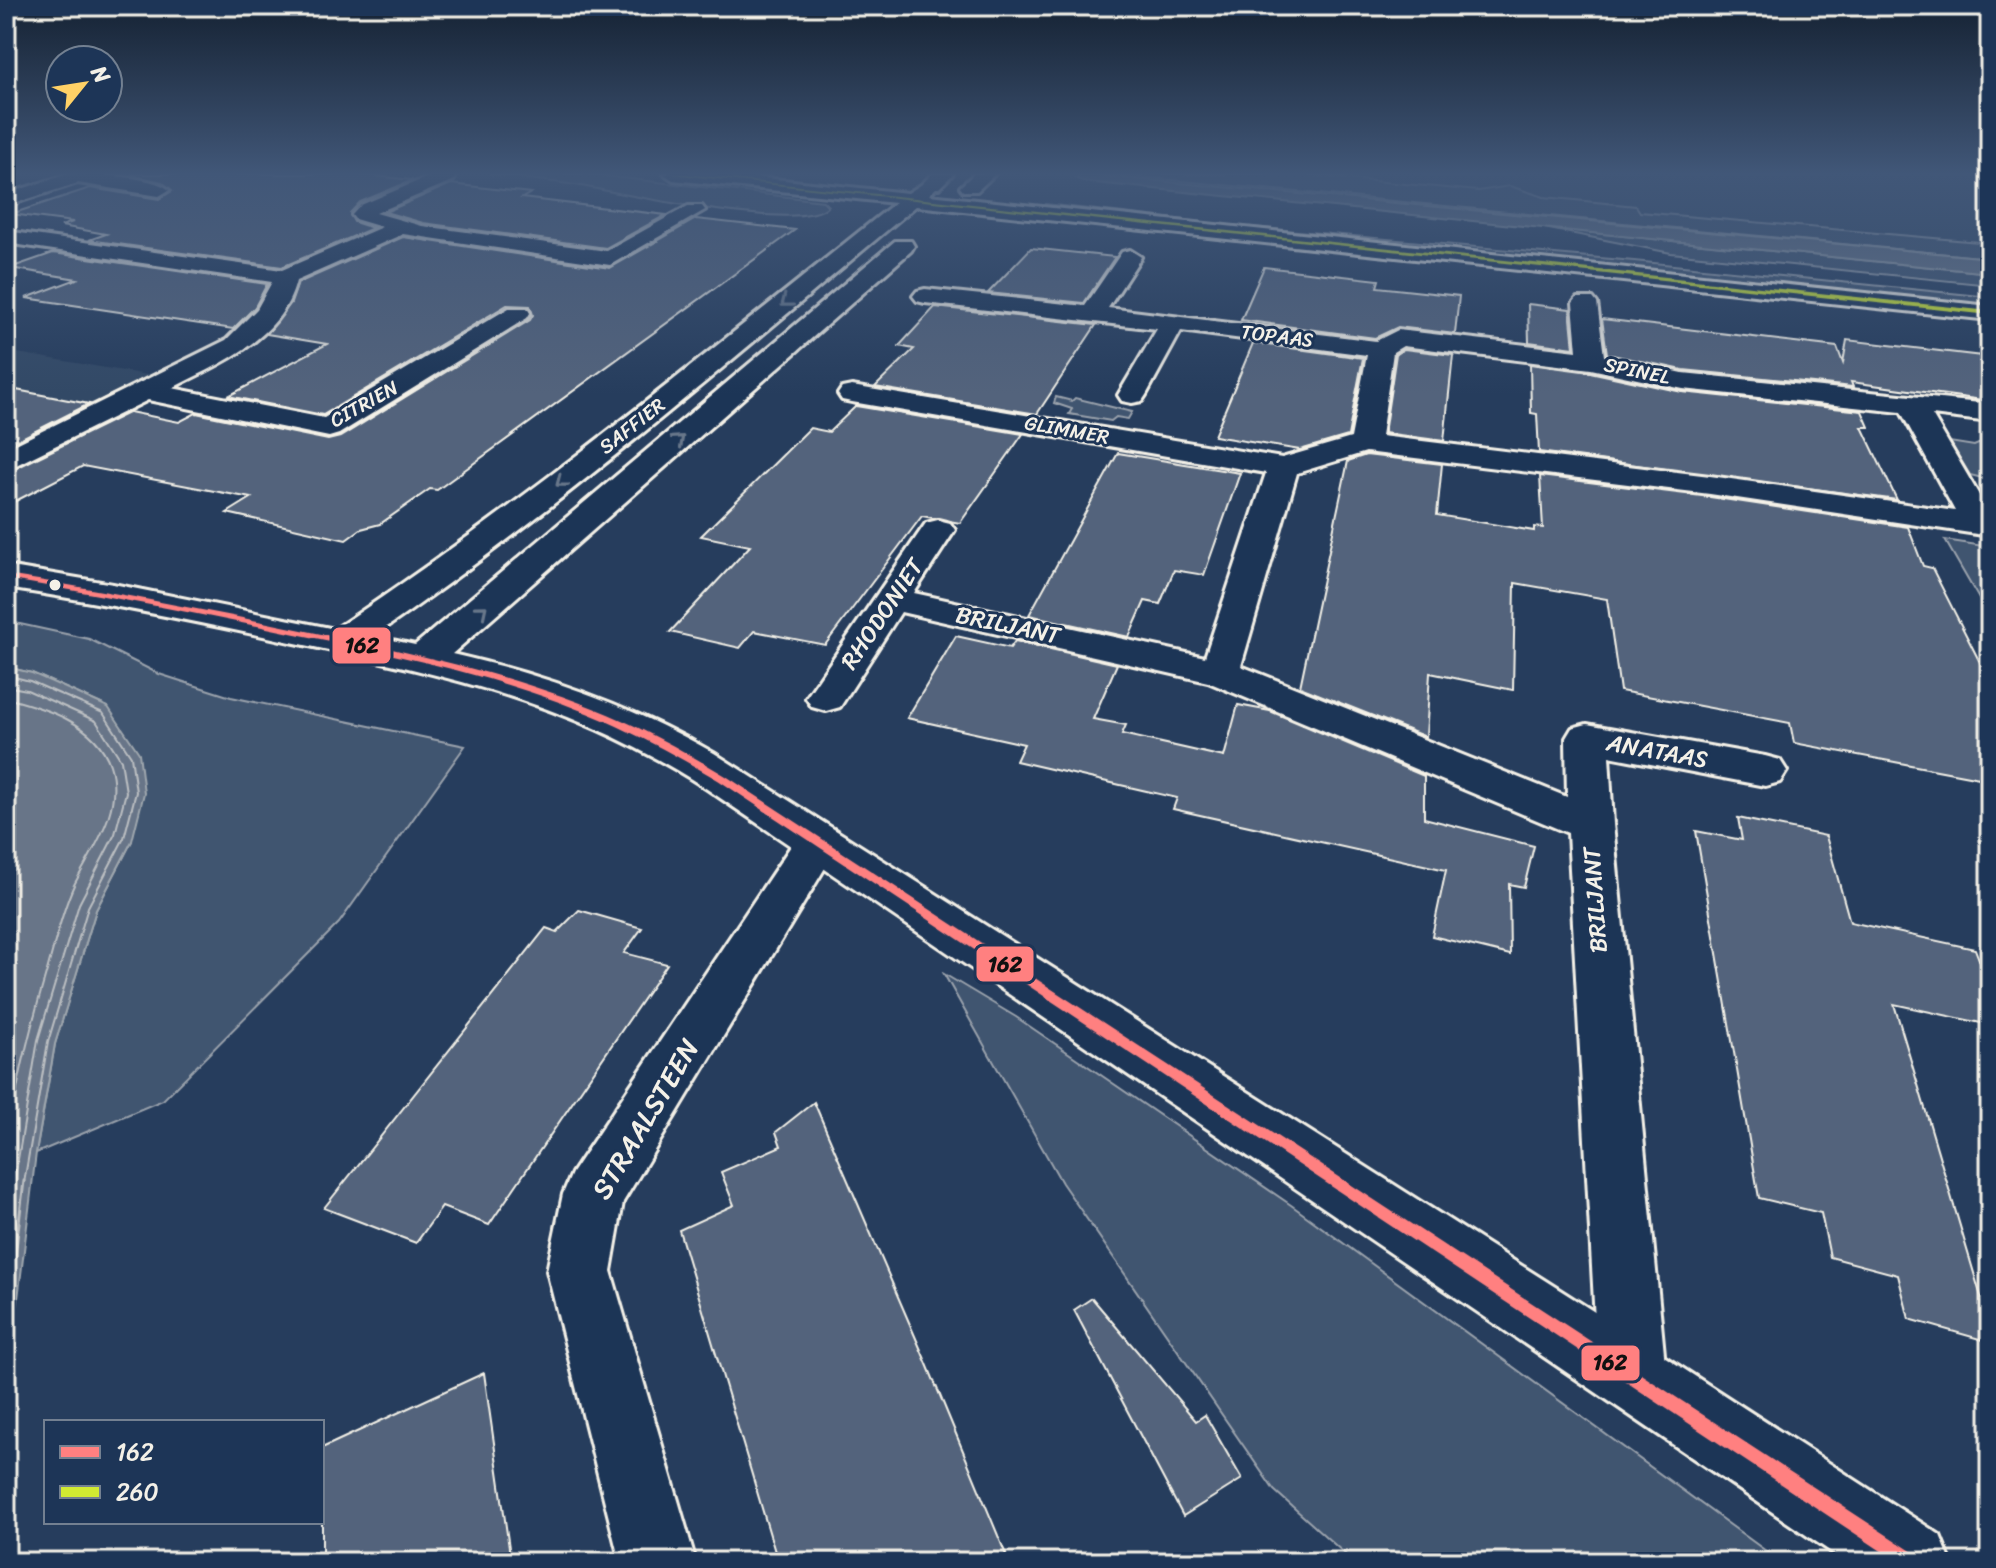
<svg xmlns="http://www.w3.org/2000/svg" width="1996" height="1568" font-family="Sriracha,sans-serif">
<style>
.built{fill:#334966}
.green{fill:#40546f;stroke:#9aa2ac;stroke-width:2}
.water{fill:#677588;stroke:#9fa7ae;stroke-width:2}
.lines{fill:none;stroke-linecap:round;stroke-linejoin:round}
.shore-far1{stroke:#bcbfc2;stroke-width:2}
.shore{stroke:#bcbfc2;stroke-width:3}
.building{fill:#52647b;stroke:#f4f1e8;stroke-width:2}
.street-casing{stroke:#f4f1e8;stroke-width:6}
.secondary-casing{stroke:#f4f1e8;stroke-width:6}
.street{fill:#1d3557;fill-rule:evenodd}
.secondary{fill:#1d3557;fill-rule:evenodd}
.bus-1-casing{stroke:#1d3557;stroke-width:6}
.bus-2-casing{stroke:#1d3557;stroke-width:6}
.bus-1{fill:#ff8080;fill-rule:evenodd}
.bus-2{fill:#d1ea32;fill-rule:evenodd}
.oneway{stroke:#68778a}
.bus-dot{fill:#f4f1e8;stroke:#1d3557;stroke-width:3}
.labels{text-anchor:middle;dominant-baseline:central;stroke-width:6;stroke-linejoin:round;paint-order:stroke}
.far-street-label{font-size:20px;fill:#f4f1e8;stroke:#1d3557}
.street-label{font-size:24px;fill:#f4f1e8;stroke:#1d3557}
.near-street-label{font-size:28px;fill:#f4f1e8;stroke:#1d3557}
.line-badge{stroke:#1d3557;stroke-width:3}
.pale-badge-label{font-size:22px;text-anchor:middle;font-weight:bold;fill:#111}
</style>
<rect width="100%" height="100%" fill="#263d5d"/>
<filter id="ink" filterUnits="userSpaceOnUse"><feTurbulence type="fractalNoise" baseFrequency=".0125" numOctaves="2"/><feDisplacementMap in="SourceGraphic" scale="16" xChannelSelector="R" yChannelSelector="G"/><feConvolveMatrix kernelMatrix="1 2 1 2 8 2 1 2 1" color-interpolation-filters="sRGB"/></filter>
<g filter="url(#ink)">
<g class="built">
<path d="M1031,174H1990V270L1089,180Z"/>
<path d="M6,351L153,376L6,452Z"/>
</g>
<g class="green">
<path d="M489,174H588L823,201L828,206C805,234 620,193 581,186C550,181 520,178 489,174Z"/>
<path d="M1109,174H1300L1478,191L1510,186L1544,197L1636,206L1640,212L1990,243V258Z"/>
<path d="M1045,204L1229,225L1634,261L1990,297V308L1042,208Z"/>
<path d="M1544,228L1990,273V285L1671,253Z"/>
<path d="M1056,397L1072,401L1075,398L1132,412L1128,419L1116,417L1111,421L1069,414L1072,409L1054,403Z"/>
<path d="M1990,439V480L1970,475L1950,442L1974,446Z"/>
<path d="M1945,540L1990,547V618Z"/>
<path d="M6,621L89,639L159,674L231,697L465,746L339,923L163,1100L36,1153L55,1044L96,910L132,841L108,707L32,673L6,667Z"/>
<path d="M944,974L1016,1017L1291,1205L1781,1562H1354L1274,1490L1062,1183Z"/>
</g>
<g class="water">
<path d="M1082,174L1990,258V273L1085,182L1075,178Z"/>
<path d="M6,667L32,673L108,707L139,753L144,793L132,841L96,910L55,1044L36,1153L6,1396Z"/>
</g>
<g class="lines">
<g class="shore-far1">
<path d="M6,675L30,681L103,713L131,756L136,792L124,838L88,907L48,1042L24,1183"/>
<path d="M6,686L27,690L96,721L121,760L126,792L115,834L79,904L38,1040L14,1183"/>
<path d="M6,698C45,708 96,723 110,765C124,809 93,848 74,885C62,911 56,939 48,967C30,1028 15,1089 6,1152"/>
</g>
<g class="shore">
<path d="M6,1250L14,1181"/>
<path d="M6,1331L24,1181"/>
</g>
</g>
<g class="building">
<path d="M133,174H357L413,180L360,202L350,213L354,222L373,228L282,267L89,240L106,234L61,226L73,222L11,214L90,188L159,199L172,191L162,182L130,175Z"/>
<path d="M451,184L531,193L522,198L666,215L606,248L423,223L385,212Z"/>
<path d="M696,219L795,230L437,490L430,489L380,524L361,529L346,540L227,513L251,498L83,466L6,506V473L130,412L179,422L196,413L328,440L340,437L530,320L533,315L530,306L507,305L323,415L228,396L327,344L267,334L291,303L298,283L403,237L610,268Z"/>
<path d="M1031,248L1115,257L1084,303L988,293Z"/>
<path d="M53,253L267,284L255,307L233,329L26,298L77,279L10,268Z"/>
<path d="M1264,267L1379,280L1377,287L1459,296L1455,334L1398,327L1375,338L1241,320Z"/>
<path d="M1528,304L1570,309L1574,348L1529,342Z"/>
<path d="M935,307L1096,325L1037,414L875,387L914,349L899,346Z"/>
<path d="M1602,319L1837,347L1843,363L1847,340L1990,357V401L1851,382L1853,387L1683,370L1607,354Z"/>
<path d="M1253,343L1363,358L1348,436L1300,450L1214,436Z"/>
<path d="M1404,349L1453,355L1444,441L1384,433L1396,354Z"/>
<path d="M1530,364L1590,372L1682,392L1862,411L1869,427H1862L1897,500L1539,452L1537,414L1531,413Z"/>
<path d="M6,388L89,404L6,446Z"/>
<path d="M856,406L1023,434L960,523L922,516L825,645L754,631L740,648L670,632L750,546L701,536L810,428L829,432Z"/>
<path d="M1118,453L1240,473L1204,575L1174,570L1160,604L1145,601L1129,637L1029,615Z"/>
<path d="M1366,455L1442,464L1437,515L1534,531V527L1543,528L1540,476L1710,497L1908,527L1923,566L1932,568L1990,682V780L1794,743L1790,723L1620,691L1607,599L1515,583L1513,690L1430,673L1426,737L1300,687L1348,461Z"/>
<path d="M956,636L1010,648L1015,641L1117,664L1093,719L1126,725L1122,734L1224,757L1238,705L1270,711L1424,776V818L1534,846L1524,887L1509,884L1510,955L1432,936L1446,870L1173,809L1177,798L1016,761L1024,744L907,718Z"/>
<path d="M1738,818L1826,836L1850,922L1975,949L1990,988V1025L1894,1004L1990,1327V1342L1909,1319L1898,1275L1830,1257L1821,1213L1759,1198L1696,831L1742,840Z"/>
<path d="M579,910L642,928L624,953L667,964L489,1225L442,1207L416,1243L324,1208L546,928L557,932Z"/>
<path d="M814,1102L927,1364L1009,1562H778L679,1230L734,1205L721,1172L781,1146L776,1132Z"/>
<path d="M1092,1298L1196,1421L1205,1415L1242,1479L1183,1516L1074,1310Z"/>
<path d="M484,1373L511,1562H322V1448Z"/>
</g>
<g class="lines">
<defs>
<g id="street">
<path d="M68,174C88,174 155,176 169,190L159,196L78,183L6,206V194Z"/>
<path d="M435,174L456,176L454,180L376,213L422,226L607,251L688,206H702L705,210L610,265L403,234L296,281C282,339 219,364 172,388L324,418L509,308H527L530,313L527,318L339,434L329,437L148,400L6,470V449L226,340L257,309L272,282L6,243V231L282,270L382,227L355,219L352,215L361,205Z"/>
<path d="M932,174H953L939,188H925L922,184Z"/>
<path d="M974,174H995L977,191H963L960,187Z"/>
<path d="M1130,250L1141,257L1108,308L1376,341L1398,330L1577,351L1573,303L1577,298H1593L1597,303L1604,356L1683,373L1990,404V422L1932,415L1990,514V536L1710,494L1366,452L1297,473L1241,666L1567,797L1566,738L1572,728L1587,724L1765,756L1780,760L1787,771L1780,782L1765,786L1609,756L1613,824L1666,1375L1656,1399L1632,1409L1608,1399L1598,1375L1568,833L1208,682L901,612L840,707L826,711L812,707L806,698L926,523L938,520L950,523L955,530L914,593L1205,657L1266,473L852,402L842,400L838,394L842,388L852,386L1282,458L1351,438L1367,355L1181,331L1146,395L1142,401L1132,403L1122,401L1118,395L1157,329L925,303L917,301L913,296L917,291L925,289L1085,306L1122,252ZM1403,346L1591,369L1683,389L1901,412L1955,511L1710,476L1381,436L1393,352Z"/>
<path d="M817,826L833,831L840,843L623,1202L611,1271L696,1562H620L547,1271L563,1194L572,1173L801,831Z"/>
</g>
<path id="secondary" d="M664,174H727L908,193L927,181L937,187L929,195L1990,306V320L916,206C739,353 564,506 374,636L415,645L895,241H911L914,246L911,251L452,654C544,675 631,705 714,753L1656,1351L1940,1535L1951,1562H1846L707,789C572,701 441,674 286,641C193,621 100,602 6,588V566L113,584L335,629C531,499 712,349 895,203L673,180Z"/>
</defs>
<use href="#street" class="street-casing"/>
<use href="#secondary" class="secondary-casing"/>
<use href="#street" class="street"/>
<use href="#secondary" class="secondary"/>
<defs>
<path id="bus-1" d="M6,575C94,588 181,606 268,623C388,648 512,671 624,721C659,737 692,756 726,776L1919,1556L1922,1562H1898L718,780C685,761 652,742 617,726C506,675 382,652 262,627C177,610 92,593 6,579Z"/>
<path id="bus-2" d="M671,174H686L1990,311V315Z"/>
</defs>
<use href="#bus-1" class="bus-1-casing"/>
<use href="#bus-2" class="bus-2-casing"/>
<use href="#bus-1" class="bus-1"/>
<use href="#bus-2" class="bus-2"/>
</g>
<defs><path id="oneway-chevron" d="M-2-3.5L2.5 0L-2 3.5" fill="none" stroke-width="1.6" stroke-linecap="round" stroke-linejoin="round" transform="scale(2)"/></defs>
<g class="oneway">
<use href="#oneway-chevron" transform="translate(786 302) rotate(142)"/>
<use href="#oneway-chevron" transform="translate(679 440) rotate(-41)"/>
<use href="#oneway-chevron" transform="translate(561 482) rotate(142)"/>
<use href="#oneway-chevron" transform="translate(482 610) rotate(-40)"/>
</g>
</g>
<linearGradient id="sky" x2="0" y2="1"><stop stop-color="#152233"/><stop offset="0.44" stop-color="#415778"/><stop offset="1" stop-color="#415778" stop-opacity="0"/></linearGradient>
<rect width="1996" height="394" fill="url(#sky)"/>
<circle class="bus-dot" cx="55" cy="585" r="7"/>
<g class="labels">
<g class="far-street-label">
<text transform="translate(1277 336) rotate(7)">TOPAAS</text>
<text transform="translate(1637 371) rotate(12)">SPINEL</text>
<text transform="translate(364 404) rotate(-29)">CITRIEN</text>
<text transform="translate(632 426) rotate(-38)">SAFFIER</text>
<text transform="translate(1067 430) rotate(10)">GLIMMER</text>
</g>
<g class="street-label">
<text transform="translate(882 614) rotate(-56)">RHODONIET</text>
<text transform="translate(1008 625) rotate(12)">BRILJANT</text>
<text transform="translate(1657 751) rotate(10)">ANATAAS</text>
<text transform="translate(1595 900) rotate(-94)">BRILJANT</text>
</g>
<g class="near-street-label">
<text transform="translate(645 1119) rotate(-59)">STRAALSTEEN</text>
</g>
</g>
<g class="line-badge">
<rect x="331" y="626" width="61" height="39" rx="8" fill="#ff8080"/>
<rect x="975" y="945" width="60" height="38" rx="8" fill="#ff8080"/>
<rect x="1580" y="1344" width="61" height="38" rx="8" fill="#ff8080"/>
</g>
<g class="pale-badge-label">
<text x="362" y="653">162</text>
<text x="1005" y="972">162</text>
<text x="1610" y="1370">162</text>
</g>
<rect width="1996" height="1568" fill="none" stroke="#1d3557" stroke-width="32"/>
<rect x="16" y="16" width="1964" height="1536" fill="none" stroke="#f4f1e8" stroke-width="3" filter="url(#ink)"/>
<rect x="44" y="1420" width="280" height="104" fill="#1d3557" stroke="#738091" stroke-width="2"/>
<rect x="60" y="1446" width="40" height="12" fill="#ff8080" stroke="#738091" stroke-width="2"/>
<text x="116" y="1460" font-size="24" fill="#f4f1e8">162</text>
<rect x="60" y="1486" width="40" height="12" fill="#d1ea32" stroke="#738091" stroke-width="2"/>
<text x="116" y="1500" font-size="24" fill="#f4f1e8">260</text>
<g transform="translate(84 84) rotate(60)"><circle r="38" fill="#1d3557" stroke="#738091" stroke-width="2"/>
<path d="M0-6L14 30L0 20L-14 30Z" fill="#ffd166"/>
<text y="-12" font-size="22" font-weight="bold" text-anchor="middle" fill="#f4f1e8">N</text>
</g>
</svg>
